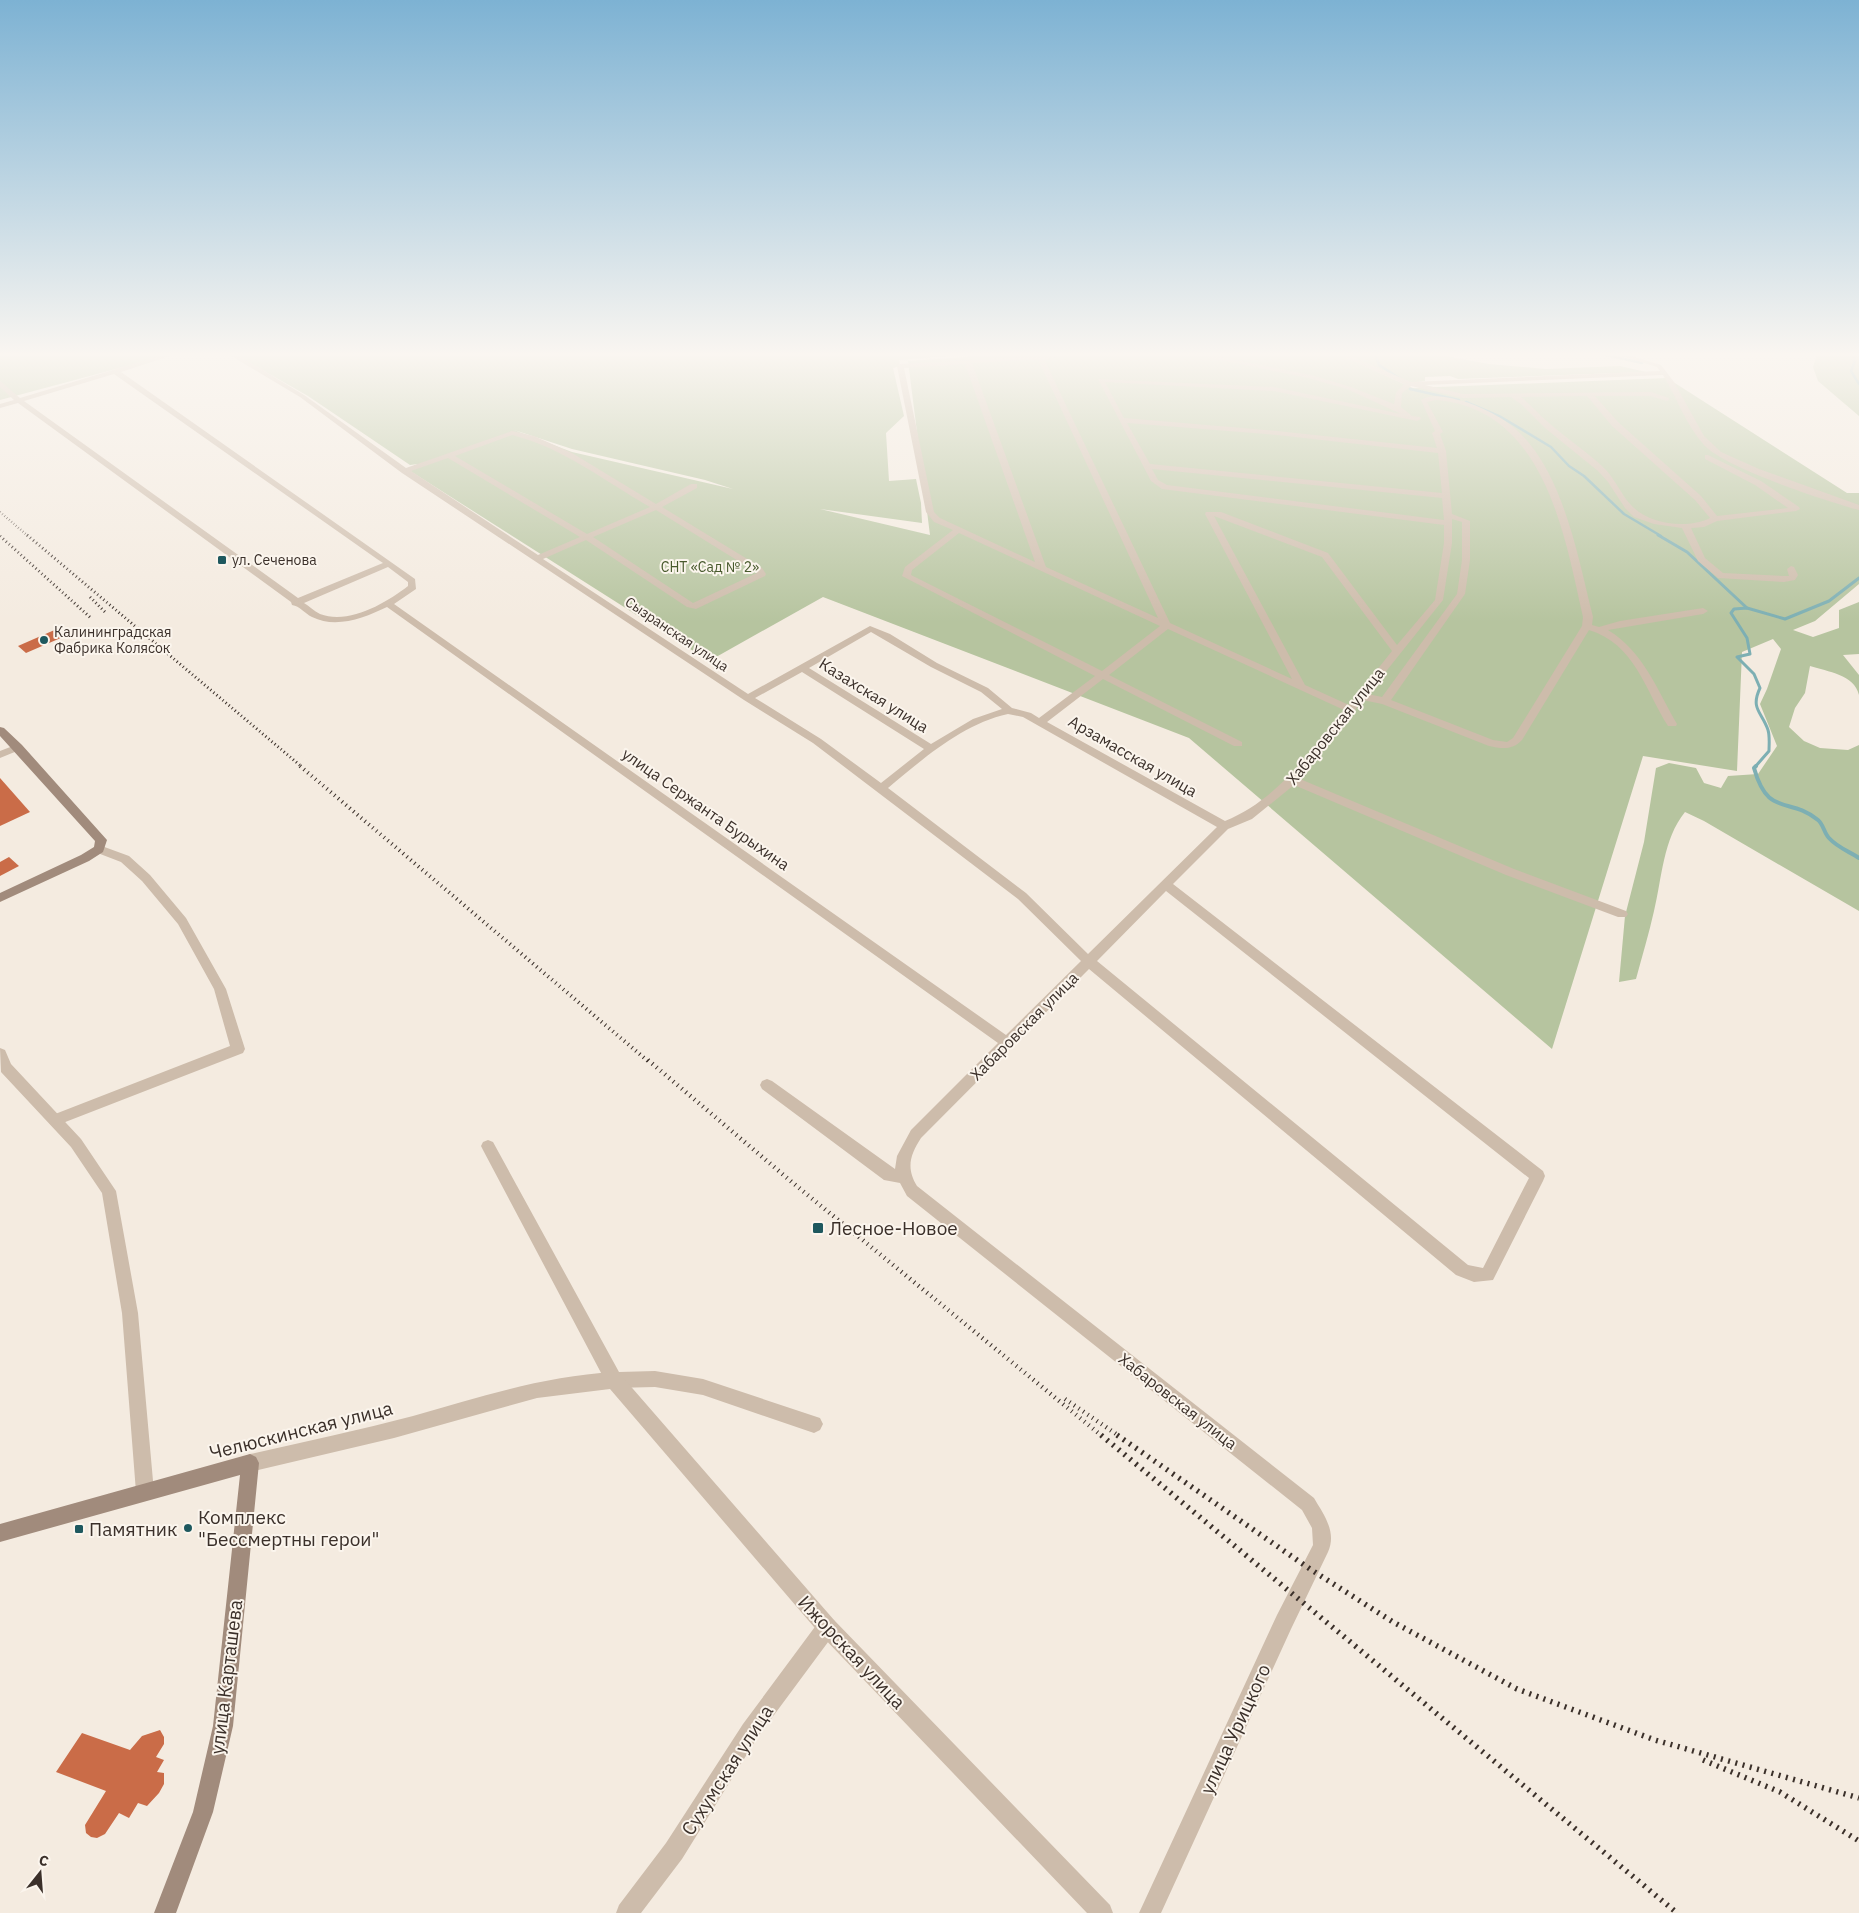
<svg xmlns="http://www.w3.org/2000/svg" width="1859" height="1913" font-family="'IBM Plex Sans',sans-serif">
<style>
.green{fill:#b6c49f;fill-rule:evenodd}
.lines{fill:none;stroke-linecap:round;stroke-linejoin:round}
.stream-far2{stroke:#7dafb3;stroke-width:2.5}
.stream-far1{stroke:#7dafb3;stroke-width:3}
.stream{stroke:#7dafb3;stroke-width:4}
.building{fill:#ca6c48}
.minor{fill:#cdbcab;fill-rule:evenodd}
.tertiary{fill:#cdbcab;fill-rule:evenodd}
.secondary{fill:#a18b7c;fill-rule:evenodd}
.rail-far4{stroke:#3b302a;stroke-width:2.5;stroke-dasharray:0.5 2.5;stroke-linecap:butt}
.rail-far3{stroke:#3b302a;stroke-width:3;stroke-dasharray:1 3;stroke-linecap:butt}
.rail-far2{stroke:#3b302a;stroke-width:4;stroke-dasharray:1 4;stroke-linecap:butt}
.rail-far1{stroke:#3b302a;stroke-width:4.5;stroke-dasharray:1 4.5;stroke-linecap:butt}
.rail{stroke:#3b302a;stroke-width:5.5;stroke-dasharray:2 5.5;stroke-linecap:butt}
.poi-dot{fill:#1e585e;stroke:#fbf5ed;stroke-width:2}
.labels{text-anchor:middle;dominant-baseline:central;stroke-width:4;stroke-linejoin:round;paint-order:stroke}
.far-poi-label{font-size:14px;fill:#3b302a;stroke:#fbf5ed;text-anchor:start}
.far-park-label{font-size:14px;fill:#485a2d;stroke:#fbf5ed}
.far-street-label{font-size:14px;fill:#3b302a;stroke:#fbf5ed}
.street-label{font-size:16px;fill:#3b302a;stroke:#fbf5ed}
.near-poi-label{font-size:19px;fill:#3b302a;stroke:#fbf5ed;text-anchor:start}
.near-street-label{font-size:19px;fill:#3b302a;stroke:#fbf5ed}
</style>
<rect width="100%" height="100%" fill="#f4ebe0"/>
<g class="green">
<path d="M0,354H172L0,400Z"/>
<path d="M234,354H973L899,360L900,366L893,368L904,416L886,433L889,481L916,479L921,503L922,523L820,509L930,535L908,361L1007,354H1338L1413,388L1667,378L1847,493H1859V584L1815,621L1793,630L1813,637L1839,628V610L1859,602V654L1843,655L1859,675V695C1854,674 1828,672 1810,666L1805,693L1795,708L1789,727L1804,741L1820,748L1848,750L1859,745V911L1704,821L1685,812C1663,839 1662,878 1654,911C1649,934 1642,956 1636,979L1619,982L1625,916L1644,842L1656,768L1669,763L1696,768L1704,783L1721,788L1728,776L1758,774L1777,746L1760,704L1767,689L1781,649L1773,639L1742,652L1737,771L1643,756L1552,1049L1189,738L823,597L709,661L407,469L418,464L410,465L308,396ZM514,430L572,449L705,480L733,489L572,452Z"/>
<path d="M1345,354H1435L1489,364L1546,369L1620,366L1646,372L1458,379L1450,376L1425,377V381L1411,383Z"/>
<path d="M1817,354H1859V416L1818,381L1813,367Z"/>
</g>
<g class="lines">
<g class="stream-far2">
<path d="M1375,354L1379,365L1399,378"/>
<path d="M1602,354L1642,363"/>
<path d="M1853,354L1855,361L1851,371L1859,384"/>
<path d="M1410,389L1459,400"/>
<path d="M1466,402L1501,417L1551,447L1569,466L1584,476L1624,514L1661,536"/>
</g>
<g class="stream-far1">
<path d="M1658,535L1687,552L1747,608"/>
<path d="M1755,767L1769,751C1769,744 1770,737 1768,730C1762,712 1750,709 1760,688L1754,674L1737,657L1750,654L1747,638L1731,613L1734,609L1747,608L1785,619L1829,601L1859,578"/>
</g>
<path class="stream" d="M1756,766L1754,768C1768,818 1789,796 1818,820C1824,825 1824,834 1830,839C1837,847 1850,852 1859,858"/>
</g>
<g class="building">
<path d="M59,628L63,637L26,653L18,646Z"/>
<path d="M0,778L30,812L0,826Z"/>
<path d="M9,857L19,866L0,876V862Z"/>
<path d="M160,1730L164,1737V1744L156,1757L164,1760L157,1772L164,1773V1784L159,1793L147,1806L138,1803L129,1818L119,1813L105,1834L97,1838L91,1837L86,1833L85,1825L106,1791L56,1772L82,1733L130,1750L142,1736Z"/>
</g>
<g class="lines">
<g class="minor">
<path d="M166,354H176L121,372L415,579L416,589L394,604L1006,1035L1081,961L1018,899L813,743L744,700L402,473L300,397L228,354H236L304,395L406,468L512,431L534,436L572,453L656,504L691,484H697V488L662,507L762,568L766,574L765,576L696,609L687,607L586,540L543,559L748,694L870,626L890,634L937,663L988,688L1012,708L1031,713L1039,718L1095,676L902,576L905,567L953,530L934,522L926,512L897,366L900,364L1062,355L1063,356L1044,359L1170,623L1292,679L1205,514L1206,512H1221L1328,553L1397,645L1435,600L1444,543V525L1162,489L1151,481L1098,379L1274,387L1401,414L1347,389L1308,378L1191,354H1204L1311,375L1351,387L1394,404L1396,393L1404,384L1337,354H1345L1411,382L1660,371L1657,367L1615,354H1625L1661,365L1674,382L1704,436L1721,452L1759,469L1859,505V510C1826,501 1725,468 1704,445C1686,425 1677,398 1663,375L1425,385L1463,394L1651,392L1669,398V400L1667,401L1650,396H1595L1618,422L1701,496L1717,516L1788,508L1755,485L1705,459V455H1708L1761,481L1799,507L1800,509L1796,511L1717,521L1704,527L1691,528L1705,558L1723,573L1784,576H1789L1787,569L1791,566L1794,567L1798,575L1795,580L1784,582L1718,578L1698,561L1682,528L1654,524L1634,517L1625,508L1608,482L1598,471L1545,428L1522,405L1511,397L1463,398L1411,386L1402,393L1401,407L1412,416L1420,417L1421,419L1417,421L1274,391L1105,382L1124,418L1277,431L1437,448L1432,433L1435,431L1421,400C1435,392 1454,399 1469,403C1491,411 1514,424 1529,443C1566,488 1579,561 1593,617L1592,625L1599,627L1620,621L1703,608L1708,611L1703,614L1608,630C1644,652 1657,690 1677,724L1676,726H1668C1645,690 1635,644 1589,630L1522,740C1513,750 1502,749 1489,746L1382,704L1363,700L1300,779L1514,869L1626,911L1628,914L1626,917H1618L1506,875L1294,785L1252,819L1228,829L1173,884L1543,1171L1545,1176L1543,1181L1493,1280L1474,1282L1456,1275L1089,969L921,1138C910,1155 906,1168 917,1186L1314,1498C1324,1515 1337,1532 1328,1552L1291,1629L1161,1913H1139L1277,1615L1313,1545L1312,1528L1302,1510L907,1196L900,1183L884,1180L762,1089L760,1085L762,1081L767,1079L772,1081L895,1169L897,1156L911,1130L998,1043L387,607C364,618 336,629 312,617C304,613 300,606 292,605L291,602L18,403L0,408V404L14,400L0,387V381L20,398ZM1038,359L1158,618L1046,567L972,363ZM965,364L1035,562L940,518L934,512L904,368ZM114,374L377,559L383,563L298,598L24,401ZM1587,396L1612,426L1695,500L1710,518C1688,529 1650,525 1632,506C1621,495 1616,480 1605,469C1588,452 1567,439 1549,423C1539,415 1531,405 1521,397ZM1436,400C1544,409 1564,532 1583,617L1582,626L1513,738L1507,742L1493,740L1391,700L1465,594L1470,560V521L1452,514L1446,451L1440,434L1443,432L1427,402ZM1127,423L1277,435L1438,453L1442,493L1150,464ZM512,435C564,448 604,481 650,507L587,534L455,456ZM448,458L580,537L538,555L411,471ZM1152,469L1442,498L1444,520L1167,485L1158,480ZM656,510L756,572L757,573L693,603L593,537ZM1214,516L1322,557L1392,651L1349,705L1305,685ZM1452,519L1462,522V560L1457,594L1382,697L1368,694L1443,600L1452,543ZM959,533L1160,626L1102,671L911,575L912,570ZM388,567L408,582V586C386,603 349,625 320,614C314,611 309,606 304,603ZM1168,629L1344,710C1309,753 1277,800 1225,821L1047,722L1103,679L1234,746H1242V742L1109,675ZM871,632L931,667L981,692L1002,709L973,719L931,744L809,668ZM802,672L924,749L881,783L821,739L755,698ZM1008,714L1023,717L1217,827L1088,954L1026,893L888,788C923,759 962,724 1008,714ZM1166,891L1529,1178L1483,1268L1468,1265L1097,961Z"/>
<path d="M18,744L22,745V749L0,758V751Z"/>
<path d="M99,845L129,856L150,875L186,918L226,989L245,1049L243,1053L55,1126L50,1124L48,1120L50,1116L230,1046L214,989L178,924L142,881L121,862L95,852L93,849L95,846Z"/>
<path d="M488,1140L493,1142L619,1372L655,1371L703,1379L820,1418L823,1424L820,1430L814,1433L703,1395L655,1387L614,1388L608,1386L483,1150L481,1146L483,1142Z"/>
<path d="M827,1617L834,1620L837,1627L834,1634L757,1738L682,1859L641,1913H616L619,1905L666,1843L743,1724L820,1620Z"/>
</g>
<g class="tertiary">
<path d="M0,1048L5,1050L11,1064L81,1139L116,1191L138,1313L154,1492L151,1498L145,1501L139,1498L136,1492L122,1313L102,1193L71,1147L1,1072Z"/>
<path d="M614,1372L620,1374L834,1620L1110,1905L1113,1913H1087L820,1634L610,1389L537,1398L394,1438L250,1472L244,1469L241,1463L244,1457L250,1454C305,1442 359,1430 413,1416C480,1397 544,1376 614,1372Z"/>
</g>
<g class="secondary">
<path d="M0,727L4,728L22,745L107,840L103,852L89,861L0,902V893L81,855L94,847L95,841L0,736Z"/>
<path d="M250,1454L256,1457L259,1463L233,1726L213,1812L176,1913H154L193,1812L213,1726L240,1475L0,1542V1524Z"/>
</g>
<path class="rail-far4" d="M0,512L28,536"/>
<g class="rail-far3">
<path d="M27,535L302,767"/>
<path d="M0,536L92,619"/>
<path d="M90,597L106,613"/>
</g>
<path class="rail-far2" d="M300,766L649,1062"/>
<g class="rail-far1">
<path d="M648,1060L793,1183L1102,1436"/>
<path d="M1065,1399L1119,1436"/>
</g>
<g class="rail">
<path d="M1101,1435L1677,1913"/>
<path d="M1117,1435L1310,1569L1393,1622L1517,1689L1655,1740L1859,1798"/>
<path d="M1703,1760L1780,1792L1859,1841"/>
</g>
</g>
<linearGradient id="sky" x2="0" y2="1"><stop stop-color="#7db2d3"/><stop offset="0.57" stop-color="#faf6f1"/><stop offset="1" stop-color="#faf6f1" stop-opacity="0"/></linearGradient>
<rect width="1859" height="622" fill="url(#sky)"/>
<g class="poi-dot">
<rect x="217" y="555" width="10" height="10" rx="2.5"/>
<circle cx="44" cy="640" r="5"/>
<rect x="812" y="1222" width="12" height="12" rx="2.5"/>
<circle cx="188" cy="1528" r="5"/>
<rect x="74" y="1524" width="10" height="10" rx="2.5"/>
</g>
<g class="labels">
<g class="far-poi-label">
<text x="232" y="560">ул. Сеченова</text>
<text x="54" y="632">Калининградская<tspan x="54" dy="16">Фабрика Колясок</tspan></text>
</g>
<g class="far-park-label">
<text x="710" y="567">СНТ «Сад № 2»</text>
</g>
<g class="far-street-label">
<text transform="translate(677 634) rotate(34)">Сызранская улица</text>
</g>
<g class="street-label">
<text transform="translate(874 695) rotate(32)">Казахская улица</text>
<text transform="translate(1335 726) rotate(-51)">Хабаровская улица</text>
<text transform="translate(1133 756) rotate(30)">Арзамасская улица</text>
<text transform="translate(706 809) rotate(35)">улица Сержанта Бурыхина</text>
<text transform="translate(1024 1026) rotate(-45)">Хабаровская улица</text>
<text transform="translate(1178 1401) rotate(38)">Хабаровская улица</text>
</g>
<g class="near-poi-label">
<text x="829" y="1228">Лесное-Новое</text>
<text x="198" y="1517">Комплекс<tspan x="198" dy="22">"Бессмертны герои"</tspan></text>
<text x="89" y="1529">Памятник</text>
</g>
<g class="near-street-label">
<text transform="translate(301 1430) rotate(-14)">Челюскинская улица</text>
<text transform="translate(852 1652) rotate(47)">Ижорская улица</text>
<text transform="translate(226 1677) rotate(-83)">улица Карташева</text>
<text transform="translate(1235 1729) rotate(-65)">улица Урицкого</text>
<text transform="translate(727 1770) rotate(-57)">Сухумская улица</text>
</g>
</g>
<g transform="translate(40 1873) rotate(17)" stroke="#fbf5ed" stroke-width="4" paint-order="stroke">
<path d="M0-4L9 19L0 12L-9 19Z" fill="#3b302a"/>
<text y="-8" font-size="14" font-weight="bold" text-anchor="middle" fill="#3b302a">С</text>
</g>
</svg>
